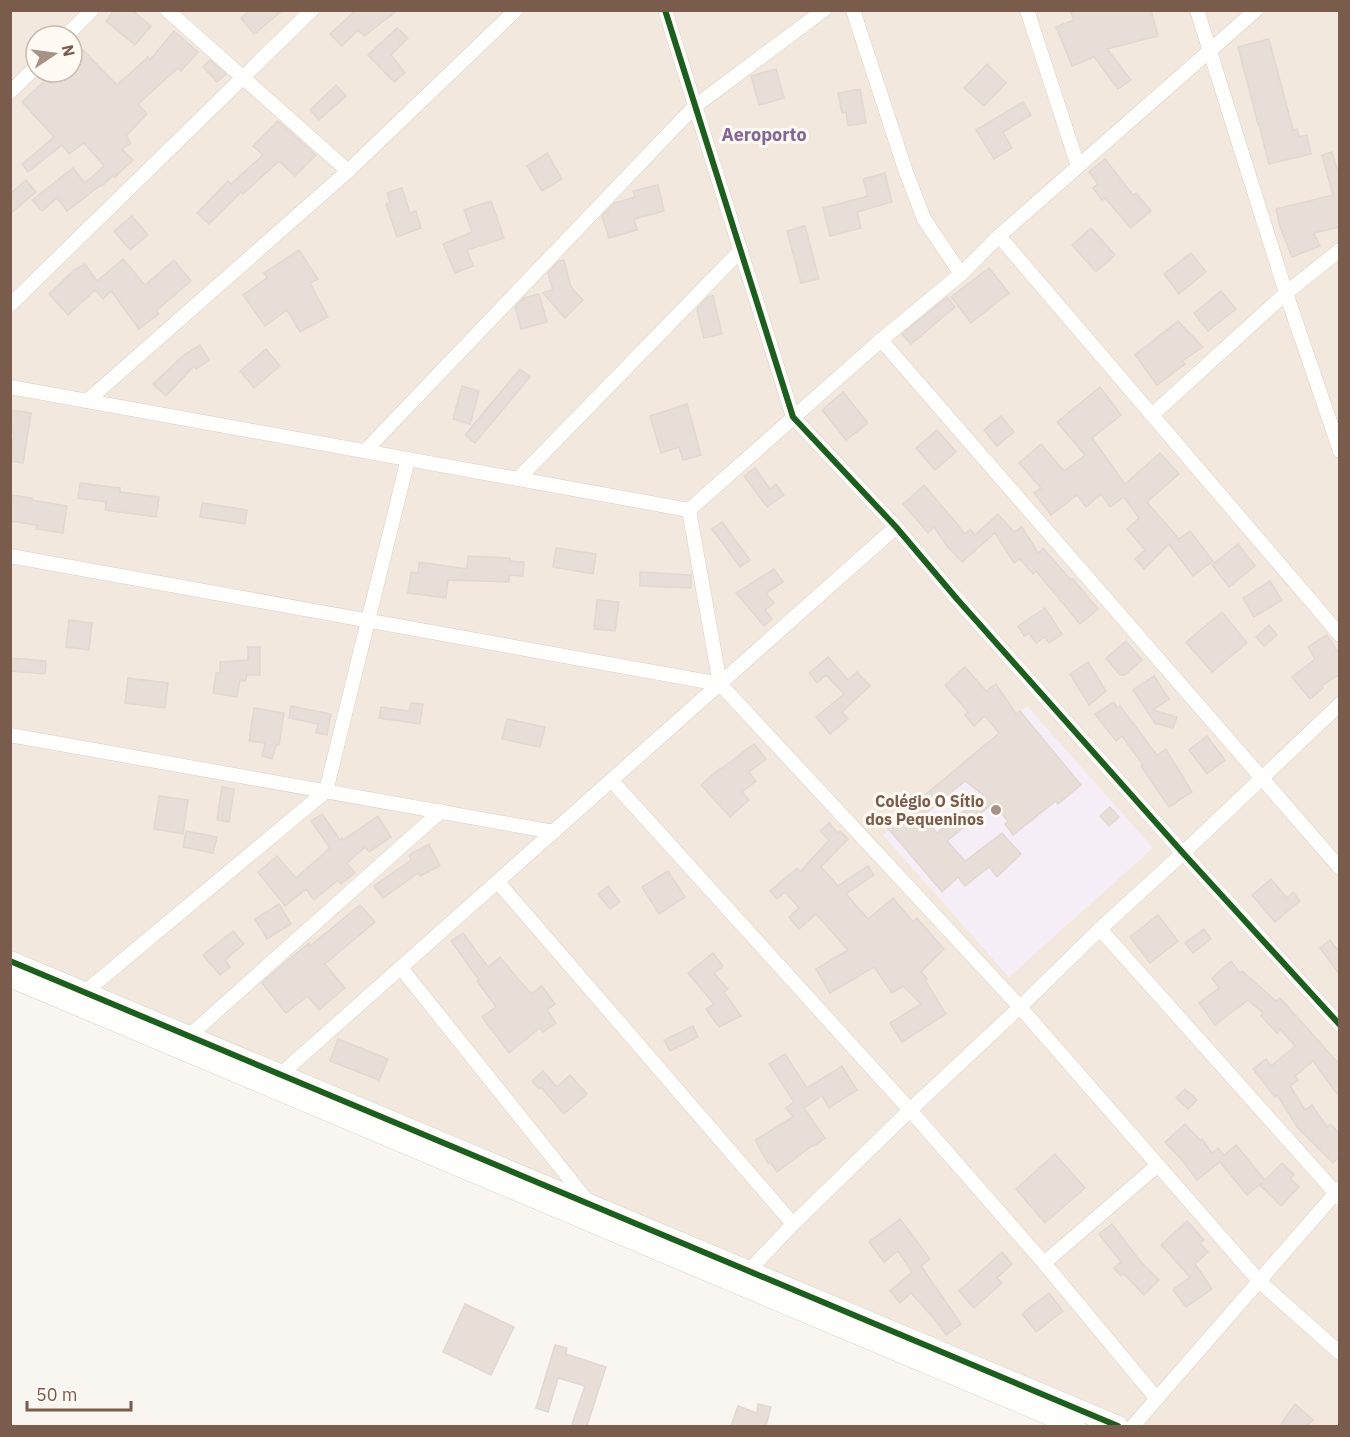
<svg xmlns="http://www.w3.org/2000/svg" width="1350" height="1437" font-family="'IBM Plex Sans',sans-serif">
<style>
.residential{fill:#f2e8de;fill-rule:evenodd}
.education{fill:#f6eef6}
.building{fill:#e6ded7;stroke:#e2d8d2;stroke-width:1.5;fill-rule:evenodd}
.lines{fill:none;stroke-linecap:round;stroke-linejoin:round}
.street-casing{stroke:#d7d1cb;stroke-width:15}
.secondary-casing{stroke:#d9d2cb;stroke-width:21}
.street{stroke:#fefefd;stroke-width:14}
.secondary{stroke:#fefefd;stroke-width:20}
.cycleway-casing{stroke:#fffaf3;stroke-width:10}
.cycleway{stroke:#1b5e20;stroke-width:6}
.poi-dot{fill:#a69286;stroke:#fffaf3;stroke-width:2}
.labels{text-anchor:middle;dominant-baseline:central;stroke-width:6;stroke-linejoin:round;paint-order:stroke}
.poi-label{font-size:16px;font-weight:bold;fill:#7a5c4d;stroke:#fffaf3;text-anchor:end}
.neighbourhood-label{font-size:18px;font-weight:bold;fill:#846695;stroke:#fffaf3}
</style>
<rect width="100%" height="100%" fill="#f9f5f0"/>
<path class="residential" d="M10,11H1339V1426H1118L11,961ZM36,36H72V72H36Z"/>
<path class="education" d="M1027,706L1153,848L1009,977L883,835Z"/>
<g class="building">
<path d="M114,10H132L151,26L135,45L106,21Z"/>
<path d="M250,10H283L254,34L241,18Z"/>
<path d="M356,10H398L364,36L358,30L342,46L330,34Z"/>
<path d="M1070,10H1151L1158,36L1107,49L1131,80L1118,89L1094,57L1072,66L1056,27L1074,20Z"/>
<path d="M397,28L408,38L391,55L405,73L394,82L368,55Z"/>
<path d="M174,31L198,52L181,71L178,68L138,104L147,114L126,136L131,143L122,149L133,160L115,177L113,176L102,186L101,185L67,211L57,198L42,211L32,200L73,168L85,183L104,166L84,143L69,154L62,145L28,172L22,164L54,137L22,102L54,72H72V54L80,47L117,85L148,57L150,60Z"/>
<path d="M1269,39L1293,130L1297,129L1299,137L1307,135L1311,154L1269,164L1259,124H1258L1238,47Z"/>
<path d="M210,60L226,74L217,82L203,67Z"/>
<path d="M987,64L1006,83L984,106L964,88Z"/>
<path d="M776,69L784,98L759,105L751,76Z"/>
<path d="M336,85L346,96L319,120L310,110Z"/>
<path d="M860,89L866,123L848,126L846,112L842,113L838,93Z"/>
<path d="M1023,102L1031,115L1003,132L1012,148L994,159L976,130Z"/>
<path d="M278,121L316,155L295,176L279,161L243,194L241,192L209,224L197,213L228,181L231,184L263,155L253,146Z"/>
<path d="M1332,152L1340,179V227L1314,233L1320,246L1292,257L1280,227L1276,209L1333,195L1322,155Z"/>
<path d="M547,153L562,179L542,191L527,166Z"/>
<path d="M1105,159L1133,195L1136,193L1151,211L1131,228L1105,198L1102,200L1093,188L1098,184L1089,172Z"/>
<path d="M885,173L892,202L857,212L861,228L830,236L823,208L868,196L863,179Z"/>
<path d="M26,180L36,192L10,214V194Z"/>
<path d="M658,185L664,211L634,219L637,230L609,238L602,216L615,203L635,197L633,191Z"/>
<path d="M402,188L410,213L416,211L421,228L397,237L386,204L390,203L387,193Z"/>
<path d="M491,201L504,238L467,250L473,266L455,273L443,244L472,232L464,210Z"/>
<path d="M132,216L148,235L130,250L114,231Z"/>
<path d="M805,226L819,279L801,283L787,231Z"/>
<path d="M1091,228L1115,255L1096,272L1072,245Z"/>
<path d="M299,250L318,279L310,283L328,317L300,332L287,310L265,326L243,295L267,278L264,273Z"/>
<path d="M1191,253L1206,272L1179,294L1164,274Z"/>
<path d="M123,259L145,285L174,260L191,281L156,311L159,314L139,329L111,291L103,299L95,290L68,315L49,294L74,270L85,264L97,281Z"/>
<path d="M564,260L571,287L583,300L565,318L543,293L553,290L548,273L559,261Z"/>
<path d="M989,268L1009,293L971,323L951,297Z"/>
<path d="M1221,291L1236,309L1208,331L1194,313Z"/>
<path d="M539,294L547,322L521,329L515,307L524,298Z"/>
<path d="M713,296L722,334L704,338L697,309L708,297Z"/>
<path d="M947,297L955,307L911,344L902,334Z"/>
<path d="M1178,321L1203,347L1182,361L1185,364L1157,385L1135,355Z"/>
<path d="M200,345L209,360L196,369L194,366L166,396L153,384L185,354Z"/>
<path d="M266,349L280,366L254,388L240,371Z"/>
<path d="M520,369L530,377L475,443L465,435Z"/>
<path d="M462,386L479,391L470,424L453,419Z"/>
<path d="M1100,387L1121,415L1092,438L1125,484L1160,453L1179,474L1147,502L1179,539L1190,531L1213,561L1193,576L1169,544L1144,569L1135,559L1145,550L1127,529L1139,518L1124,497L1110,507L1101,494L1086,507L1077,495L1051,515L1034,493L1041,488L1019,463L1041,444L1064,471L1085,455L1057,422Z"/>
<path d="M843,392L868,423L846,440L822,410Z"/>
<path d="M687,404L701,455L683,460L679,447L661,453L650,416Z"/>
<path d="M10,410L31,413L23,463L10,461L14,433L10,432Z"/>
<path d="M1001,416L1014,432L997,446L984,430Z"/>
<path d="M937,430L956,452L935,470L916,448Z"/>
<path d="M755,468L770,489L776,484L784,495L767,507L744,476Z"/>
<path d="M80,483L120,488V492L159,497L156,517L105,510L106,502L78,498Z"/>
<path d="M924,485L953,519L965,534L970,529L975,535L998,514L1014,532L1022,527L1038,553L1043,548L1071,580L1073,579L1098,609L1080,624L1036,571L1033,574L1020,559L1014,563L995,533L962,562L947,546L934,527L928,533L903,504Z"/>
<path d="M10,495L32,498V500L67,506L63,533L36,529L37,525L10,521Z"/>
<path d="M202,503L247,510L245,524L200,517Z"/>
<path d="M722,522L750,560L740,567L712,529Z"/>
<path d="M1238,544L1255,566L1229,587L1212,565Z"/>
<path d="M556,548L596,554L593,574L553,567Z"/>
<path d="M468,556L510,558V561L524,562L523,576L509,575V582L448,580L446,598L408,593L411,572L418,573L419,562L467,569Z"/>
<path d="M774,569L783,582L766,593L774,603L765,610L772,619L764,626L736,593Z"/>
<path d="M640,572L691,575V588L640,586Z"/>
<path d="M1270,581L1282,600L1254,617L1243,598Z"/>
<path d="M597,600L619,602L615,631L594,629Z"/>
<path d="M1045,608L1062,634L1049,643L1045,637L1036,643L1029,633L1024,636L1018,626Z"/>
<path d="M1222,612L1247,643L1212,672L1186,642Z"/>
<path d="M69,620L92,623L89,650L66,647Z"/>
<path d="M1269,625L1277,635L1264,646L1256,637Z"/>
<path d="M1327,635L1340,655V674L1321,686L1323,688L1310,699L1292,677L1315,659L1308,647Z"/>
<path d="M1126,641L1142,660L1125,675H1120L1106,658Z"/>
<path d="M248,647H260V675H247L246,681L240,680L237,697L213,693L216,673H220V662L248,660Z"/>
<path d="M828,657L848,680L857,672L870,686L842,712L848,719L830,734L816,717L844,694L826,675L817,683L809,673Z"/>
<path d="M10,658L46,661L45,674L10,671Z"/>
<path d="M1088,662L1106,691L1089,705L1070,674Z"/>
<path d="M965,667L986,691L996,684L1016,714L1020,711L1081,785L1058,804L1056,801L1013,835L1005,824L1008,821L993,803L947,841L965,861L1002,833L1021,854L997,877L989,867L965,886L958,877L942,892L887,827L999,733L985,716L974,726L965,715L968,712L945,685ZM965,781L983,795L937,833L922,816Z"/>
<path d="M1154,676L1169,699L1153,710L1177,717L1173,728L1155,723L1133,690Z"/>
<path d="M128,678L168,683L165,708L125,703Z"/>
<path d="M1114,702L1117,708L1120,706L1157,755L1166,749L1192,792L1169,807L1141,766L1143,765L1122,736L1116,741L1095,714Z"/>
<path d="M411,703L423,704L420,724L379,718L381,707L409,711Z"/>
<path d="M291,706L331,714L327,735L316,733L318,724L289,718Z"/>
<path d="M254,708L284,713L279,745H276L272,759L262,756L265,743L249,741Z"/>
<path d="M507,719L545,727L540,747L502,739Z"/>
<path d="M1207,736L1225,760L1207,774L1189,750Z"/>
<path d="M754,744L766,759L749,772L756,781L742,792L749,800L730,817L701,785L720,768L721,769Z"/>
<path d="M222,787L234,789L229,822L217,820Z"/>
<path d="M159,796L188,800L183,834L154,829Z"/>
<path d="M1110,807L1119,817L1109,826L1100,816Z"/>
<path d="M322,814L340,840L342,838L343,840L378,816L391,837L369,852L365,847L347,863L355,873L341,884L338,880L314,900L306,889L285,906L258,872L277,856L296,878L330,848L311,821Z"/>
<path d="M829,823L838,833L840,831L848,839L821,867L838,886L868,866L874,875L846,894L868,919L893,898L913,922L917,918L944,949L921,972L927,979L925,980L946,1014L902,1042L890,1023L921,1004L903,986L892,993L874,967L830,993L816,969L848,950L816,914L799,929L789,917L799,908L785,892L777,899L770,891L797,868L800,872L829,840L820,831Z"/>
<path d="M186,831L217,837L213,853L183,847Z"/>
<path d="M429,844L440,866L420,876L418,873L383,898L374,886L411,860L409,855Z"/>
<path d="M668,871L685,897L659,914L642,887Z"/>
<path d="M1271,879L1287,898L1293,892L1300,901L1275,922L1252,895Z"/>
<path d="M608,886L620,902L610,909L598,894Z"/>
<path d="M279,904L291,924L267,939L255,919Z"/>
<path d="M360,905L375,922L325,964L345,988L319,1010L308,996L286,1013L262,983L288,960L309,943L310,946Z"/>
<path d="M1158,915L1178,941L1150,963L1130,937Z"/>
<path d="M1204,929L1211,939L1193,953L1185,943Z"/>
<path d="M233,931L244,944L225,960L230,967L220,975L203,955Z"/>
<path d="M463,933L488,967L500,957L531,994L542,986L555,1004L547,1010L556,1023L543,1032L540,1028L509,1053L482,1017L496,1007L477,981L479,980L451,941Z"/>
<path d="M1330,940L1340,953V975L1320,948Z"/>
<path d="M713,953L723,966L714,973L728,989L724,992L741,1016L719,1027L706,1009L714,1004L688,973Z"/>
<path d="M1231,961L1240,973L1242,971L1276,1001L1280,998L1340,1065V1098L1313,1061L1295,1076L1298,1080L1290,1086L1305,1110L1312,1105L1327,1127L1330,1124L1340,1133V1156L1333,1163L1298,1128L1277,1095L1275,1097L1253,1069L1266,1059L1271,1066L1295,1046L1280,1029L1277,1033L1261,1016L1263,1013L1248,1000L1215,1025L1199,1003L1219,988L1212,978Z"/>
<path d="M693,1026L698,1037L670,1051L664,1040Z"/>
<path d="M338,1039L388,1059L379,1080L330,1061Z"/>
<path d="M785,1054L807,1088L842,1066L857,1090L829,1108L822,1096L804,1108L825,1138L814,1146L813,1145L777,1172L770,1162L768,1163L755,1140L793,1117L786,1108L794,1102L769,1064Z"/>
<path d="M543,1071L557,1087L570,1075L587,1094L564,1114L541,1087L539,1089L532,1081Z"/>
<path d="M1185,1089L1197,1100L1188,1109L1176,1098Z"/>
<path d="M1185,1124L1200,1140L1202,1139L1212,1153L1218,1148L1224,1155L1236,1145L1265,1180L1282,1163L1294,1175L1290,1178L1299,1187L1281,1206L1260,1185L1262,1183L1247,1195L1220,1162L1197,1180L1181,1159L1165,1142Z"/>
<path d="M1055,1154L1085,1188L1045,1223L1016,1189Z"/>
<path d="M900,1219L930,1259L921,1266L961,1324L946,1335L937,1322L911,1293L900,1303L890,1291L912,1272L898,1251L884,1262L869,1242Z"/>
<path d="M1187,1221L1204,1240L1200,1243L1208,1252L1195,1264L1212,1289L1186,1307L1173,1290L1190,1277L1161,1245Z"/>
<path d="M1112,1224L1140,1261L1159,1280L1144,1295L1124,1274L1121,1276L1114,1268L1121,1262L1099,1234Z"/>
<path d="M1002,1252L1012,1264L997,1278L1002,1283L974,1308L959,1291Z"/>
<path d="M1049,1293L1063,1311L1036,1332L1022,1314Z"/>
<path d="M465,1304L514,1327L491,1375L443,1352Z"/>
<path d="M555,1345L567,1348L566,1354L606,1367L587,1426H579L572,1424L585,1386L558,1378L548,1412L536,1408Z"/>
<path d="M758,1404L771,1407L766,1426H731L738,1406L757,1413Z"/>
<path d="M1295,1404L1313,1420L1307,1426H1280L1288,1414Z"/>
</g>
<g class="lines">
<defs>
<g id="street">
<path d="M167,10L348,171"/>
<path d="M665,10L793,417L896,527L957,599L1183,853L1340,1025"/>
<path d="M853,10L906,172L924,219L961,274"/>
<path d="M1027,10L1078,166"/>
<path d="M1197,10L1286,293L1340,451"/>
<path d="M66,36L92,10"/>
<path d="M10,92L36,67"/>
<path d="M999,236L1340,635"/>
<path d="M10,305L312,10"/>
<path d="M881,340L1340,868"/>
<path d="M10,387L689,510"/>
<path d="M87,401L348,171L516,10"/>
<path d="M1152,415L1286,293L1340,250"/>
<path d="M365,451L694,107L824,10"/>
<path d="M518,479L741,250"/>
<path d="M689,510L720,684L1020,1007L1259,1281L1340,1353"/>
<path d="M689,510L881,340L961,274L999,236L1256,10"/>
<path d="M10,556L720,684"/>
<path d="M10,735L554,832"/>
<path d="M612,781L910,1110L1044,1263L1157,1399"/>
<path d="M498,882L793,1224"/>
<path d="M1100,929L1340,1198"/>
<path d="M401,968L589,1203"/>
<path d="M85,992L326,791L408,459"/>
<path d="M189,1036L441,811"/>
<path d="M281,1074L896,527"/>
<path d="M1044,1263L1158,1165"/>
<path d="M744,1276L793,1224L910,1110L1020,1007L1100,929L1183,853L1340,704"/>
<path d="M1133,1426L1340,1188"/>
</g>
<g id="secondary">
<path d="M10,961L1118,1426"/>
<path d="M10,977L1075,1426"/>
</g>
</defs>
<use href="#street" class="street-casing"/>
<use href="#secondary" class="secondary-casing"/>
<use href="#street" class="street"/>
<use href="#secondary" class="secondary"/>
<defs>
<g id="cycleway">
<path d="M665,10L793,417L896,527L957,599L1183,853L1340,1025"/>
<path d="M10,961L1118,1426"/>
</g>
</defs>
<use href="#cycleway" class="cycleway-casing"/>
<use href="#cycleway" class="cycleway"/>
</g>
<circle class="poi-dot" cx="996" cy="810" r="6"/>
<g class="labels">
<g class="poi-label">
<text x="984" y="801">Colégio O Sítio<tspan x="984" dy="18">dos Pequeninos</tspan></text>
</g>
<g class="neighbourhood-label">
<text x="764" y="134">Aeroporto</text>
</g>
</g>
<rect width="1350" height="1437" fill="none" stroke="#7a5c4d" stroke-width="24"/>
<g transform="translate(54 54) rotate(77)"><circle r="28" fill="#fffaf3" stroke="#cabbb1" stroke-width="1.5"/>
<path d="M0-4.5L10 22L0 15L-10 22Z" fill="#a69286"/>
<text y="-9" font-size="16" font-weight="bold" text-anchor="middle" fill="#7a5c4d">N</text>
</g>
<path d="M27 1401v9h104v-9" fill="none" stroke="#7a5c4d" stroke-width="3"/>
<text x="36" y="1401" font-size="18" fill="#7a5c4d" stroke="#fffaf3" stroke-width="4.5" paint-order="stroke">50 m</text>
</svg>
